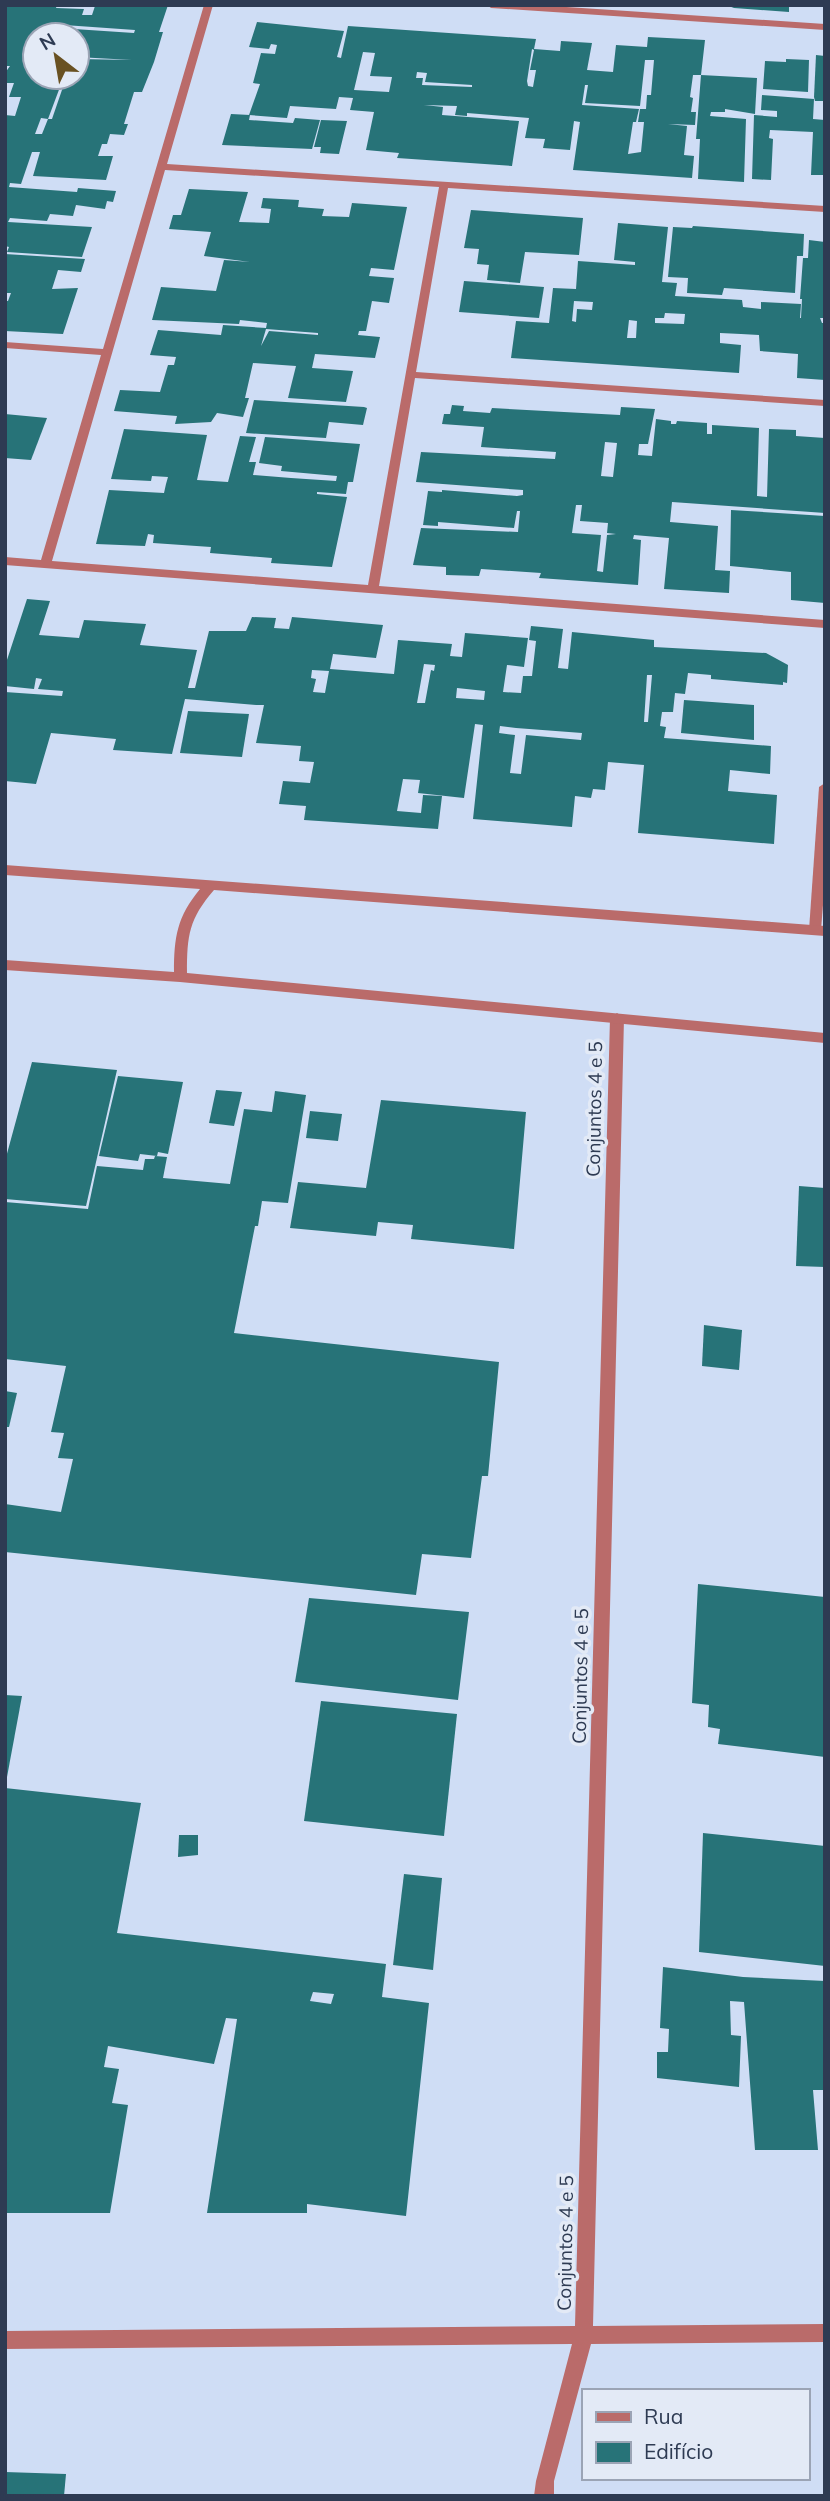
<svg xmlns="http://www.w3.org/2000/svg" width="830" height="2501" font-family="Mulish,sans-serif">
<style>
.building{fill:#277378;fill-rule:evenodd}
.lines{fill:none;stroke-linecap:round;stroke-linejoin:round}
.minor{fill:#ba6b6a;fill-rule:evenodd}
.tertiary{fill:#ba6b6a;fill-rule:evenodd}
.labels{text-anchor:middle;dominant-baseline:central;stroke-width:7;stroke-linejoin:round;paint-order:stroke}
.street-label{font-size:19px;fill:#2e3b53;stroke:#e3eaf6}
</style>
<rect width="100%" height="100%" fill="#cfddf5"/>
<g class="building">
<path d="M5,5H57L56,8L84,9L82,15H92L95,6L168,5L159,32H163L154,62L142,92H134L124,124H128L124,135L110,134L107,144H102L98,156H113L106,180L33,176L40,152H32L21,184L10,183L9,187L77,192L78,188L116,191L113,202L107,201L105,209L76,205L73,216L50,214L47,221L10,218L8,222L92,227L82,257L7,252L9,247L5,246V115L15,116L21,97H9L14,83H5V73L10,66H5ZM50,24L135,30L134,33L59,28L56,35H77V57L132,60L77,59V77H35V70H32L35,62V35H46ZM60,87H63L52,119H48L42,134H35L41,118L48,119Z"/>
<path d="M726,5H789V12L734,8Z"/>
<path d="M257,22L344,31L337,57L341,58L348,26L536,39L534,49L560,51L561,41L592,43L587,70L613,72L616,45L647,47L648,37L705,40L701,75H693L690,97L693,98L691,112H696L695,125L668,124L687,126L684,155L694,156L692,178L573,170L580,122L574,121L570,150L543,148L545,139L525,138L529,118L467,113V116L455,115L457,106L424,105L443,107L442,115L519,121L512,166L397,158L399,153L366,150L374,112L350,110L353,98L339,97L336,109L290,106L287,118L249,115L260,84L253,83L261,53L275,54L277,45L271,44L269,49L249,47ZM532,49L534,50L530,70H536L533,87L528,86L527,81ZM363,52L375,53L370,76L392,77L389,92L354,90ZM645,60H654L651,95H647L646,109H640L638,122H644L641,152L628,154L633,122H636L639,109L582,105L585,85H588L585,103L640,106ZM417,72L427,73L425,82L472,85V87L422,85L423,78H416Z"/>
<path d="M816,55L825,56V101H815L814,97Z"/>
<path d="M786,59L809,60L808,92L763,89L765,61L786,62Z"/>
<path d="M701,75L757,78L755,114L725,109V112H711L710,116L746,119L744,182L698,179L700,139H696Z"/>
<path d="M762,95L814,99L813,119L825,120V175H811L813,132L770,130L769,138L773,139L771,180L752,179L754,115L777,117V111L761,110Z"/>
<path d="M231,114L250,115L249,120L293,123L295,118L320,120L312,149L222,145Z"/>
<path d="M321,120L347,121L339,154L320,153L321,147H314Z"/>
<path d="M189,189L248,192L239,222L269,223L271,209L261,208L263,198L299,200L298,207L324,209L322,216L349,217L352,203L407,207L394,270L371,268L369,276L394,278L389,303L372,301L366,331H359L358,335L380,337L375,358L315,354L312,368L353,371L346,402L288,398L296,366L253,363L245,398H249L243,417L217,413L211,422L175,424L177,416L114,411L120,390L160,392L168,365H174L176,357L150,355L158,330L221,335L223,325L266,328L267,323L240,320L239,324L152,320L161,287L216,291L224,260L250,262L204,256L211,232L169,229L173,215H181ZM266,329L318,333V335L269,331L261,346Z"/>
<path d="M471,210L583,218L579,255L525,252L520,283L487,280L489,265L477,264L479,249L464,248Z"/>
<path d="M618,223L668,227L662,282L677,283L675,296L742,300L743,307L761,309V302L801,304L800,318H801L802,299H800L803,258H808L809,240L825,242V318H820L822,323H825V380L797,378L798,354L760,351L759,335L741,334L720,333V343L741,345L739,373L511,358L516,321L549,323L553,288L576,289L578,261L635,265V262L614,260ZM574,301L593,302L592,310L577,309L576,322L572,321ZM665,313L685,314L684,324L655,323V318H664ZM629,320L637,321L636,338H627Z"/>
<path d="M693,226L804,234L803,256H797L795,293L724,288L722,295L687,293L688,278L668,277L673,227L692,228Z"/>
<path d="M5,254L85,259L81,272L58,270L52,289L78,288L63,334L5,331V301H8L11,293H5Z"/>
<path d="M464,281L544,287L539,318L459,312Z"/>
<path d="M254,400L364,407L367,408L363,425L329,422L326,438L246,433Z"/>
<path d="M452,405L464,406L463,411L490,413L492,408L620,415L621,407L655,409L648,444H639L638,455L652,456L656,419L671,421V424H676L677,421L707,423V434H712V425L759,428L757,496L767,497L769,429L796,430V436L825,438V513L672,502L670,522L718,526L715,570L730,571L729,593L664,589L669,538L634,535L633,539L641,540L638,585L539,578L541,573L481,569L479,576L446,575V567L413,565L421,528L518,532L520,511H517L514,528L438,522V526L423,525L428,491L442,492V490L517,496L523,495V490L416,482L421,452L555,459L556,452L481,447L484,427L442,424L444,414H450ZM605,442L617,443L613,477L601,476ZM576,505H582L580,521L608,523L607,533L616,534L607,535L603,572L597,571L601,535L572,533Z"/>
<path d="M5,414L47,418L31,460L5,458Z"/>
<path d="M124,429L207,435L197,480L228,482L240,436L256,437L249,462H256L253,475L291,478L336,481L337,476L281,471L282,466L259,463L265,437L360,444L353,482H348L346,494L317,492V494L347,497L332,567L271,563L272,558L210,553L211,547L153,543L154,535L148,534L145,546L96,544L109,490L164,493L166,484L168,477L152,476L151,481L111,479Z"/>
<path d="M731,510L825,516V603L791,600V572L730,566Z"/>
<path d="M27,599L50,601L39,635L79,638L84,620L146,624L140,645L197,650L188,688H195L209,631H246L252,617L276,618L274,628L289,629L292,617L383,625L376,658L333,654L330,669L394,674L398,640L452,644L450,656L462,657L465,633L528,638L524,667L507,665L503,692L521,693L523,676H532L536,641L529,640L531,626L563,629L558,668L568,669L572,632L654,640V647L766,653L788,665L787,683L783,682V685L711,679V675L688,673L685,694L675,693L673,712H662L660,726L666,727L664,738L771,746L770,774L730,770L728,791L777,795L774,844L638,833L644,765L608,762L605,790L593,789L591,798L575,796L572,827L473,819L483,725L475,724L464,798L418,793L420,780L403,779L397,811L421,813L423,795L442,796L438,829L304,820L306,806L279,804L283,781L310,783L314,762L299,761L301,746L256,743L264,705H256L185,699L172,754L113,750L116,739L51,733L36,784L5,781V692L62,696L63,691L38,689L42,679L36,678L34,689L5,686V666ZM424,664L435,665L434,671L431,670L425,703H417ZM312,670L329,671L325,693L313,692L316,679L311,678ZM647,675H652L648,722H644ZM457,688L485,691L484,700L456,698ZM500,726L516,728L582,733L581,740L526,735L521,774L510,773L515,735L499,733Z"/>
<path d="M684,700L754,705V740L681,733Z"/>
<path d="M188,711L249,714L242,757L180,753Z"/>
<path d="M32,1062L117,1070L86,1206L5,1199V1161Z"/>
<path d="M118,1076L183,1082L168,1154L158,1152L157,1156L140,1154L138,1161L99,1156Z"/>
<path d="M216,1090L242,1092L234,1126L209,1123Z"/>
<path d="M275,1091L306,1095L288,1203L262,1201L258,1226H255L234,1333L499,1362L488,1476H482L471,1558L422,1554L416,1595L5,1552V1504L61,1512L73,1459L58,1458L64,1433L51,1432L66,1366L5,1359V1202L88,1209L97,1166L143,1170L145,1159H154L155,1156L167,1157L163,1178L230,1184L244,1109L272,1112Z"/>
<path d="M381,1100L526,1112L514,1249L411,1239L413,1225L378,1222L376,1236L290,1228L298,1182L366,1188Z"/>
<path d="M310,1111L342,1114L338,1141L306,1138Z"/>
<path d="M799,1186L825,1188V1267L796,1266Z"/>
<path d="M704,1325L742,1330L739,1370L702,1366Z"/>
<path d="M5,1391L17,1393L9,1427H5Z"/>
<path d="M698,1584L825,1597V1757L718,1744L720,1729L708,1727L709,1705L692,1703Z"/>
<path d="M309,1598L469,1612L458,1700L295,1682Z"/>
<path d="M5,1695L22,1696L7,1777H5Z"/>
<path d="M321,1701L457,1714L444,1836L304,1821Z"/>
<path d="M5,1788L141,1803L117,1933L386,1964L382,1997L429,2003L406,2216L307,2204V2213H207L237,2019L226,2018L214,2064L108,2046L104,2067L119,2069L112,2103L128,2105L110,2213H5ZM313,1992L334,1994L331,2004L310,2001Z"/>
<path d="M703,1833L825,1846V1966L699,1952Z"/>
<path d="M179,1835H198V1855L178,1857Z"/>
<path d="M404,1874L442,1878L433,1970L393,1965Z"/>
<path d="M663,1967L743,1977L825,1981V2090H813L818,2150H755L744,2002L730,2001L731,2035L741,2036L739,2087L657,2078V2052H668L669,2029L660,2028Z"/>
<path d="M5,2472L66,2474L64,2496H5Z"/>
</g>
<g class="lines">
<g class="minor">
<path d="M204,5H213L167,164L825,206V212L448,188L416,372L825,400V406L415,378L379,586L825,620V628L5,565V557L41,560L101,355L5,348V342L103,349ZM165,170L439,187L368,585L52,561Z"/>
<path d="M487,5H536L825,24V30L491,8Z"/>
<path d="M825,783V880L821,930L815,935L809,930L819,787Z"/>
<path d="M617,1013L624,1018L593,2326L825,2324V2342L591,2344L554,2481V2496H534L536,2481L572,2344L5,2349V2331L575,2326L610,1018Z"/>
</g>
<path class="tertiary" d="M5,865L825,926V936L214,890C189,919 187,935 187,973L825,1033V1043L180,982L5,970V960L174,972C174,937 177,917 200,889L5,875Z"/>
</g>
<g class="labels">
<g class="street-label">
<text transform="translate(594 1109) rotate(-89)">Conjuntos 4 e 5</text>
<text transform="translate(580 1676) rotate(-89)">Conjuntos 4 e 5</text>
<text transform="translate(565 2243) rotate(-89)">Conjuntos 4 e 5</text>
</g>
</g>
<rect width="830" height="2501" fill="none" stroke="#2e3b53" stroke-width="14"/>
<rect x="582" y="2389" width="228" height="91" fill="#e3eaf6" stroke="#9ba4b5" stroke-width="2"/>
<rect x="596" y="2412" width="35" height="10" fill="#ba6b6a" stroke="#9ba4b5" stroke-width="2"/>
<text x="644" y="2424" font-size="21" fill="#2e3b53">Rua</text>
<rect x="596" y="2442" width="35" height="21" fill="#277378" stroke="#9ba4b5" stroke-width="2"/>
<text x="644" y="2459" font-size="21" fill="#2e3b53">Edifício</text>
<g transform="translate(56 56) rotate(329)"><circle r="33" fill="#e3eaf6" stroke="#9ba4b5" stroke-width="2"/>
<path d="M0-5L12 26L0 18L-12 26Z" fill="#695122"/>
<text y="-10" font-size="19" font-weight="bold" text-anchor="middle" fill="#2e3b53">N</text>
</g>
</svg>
